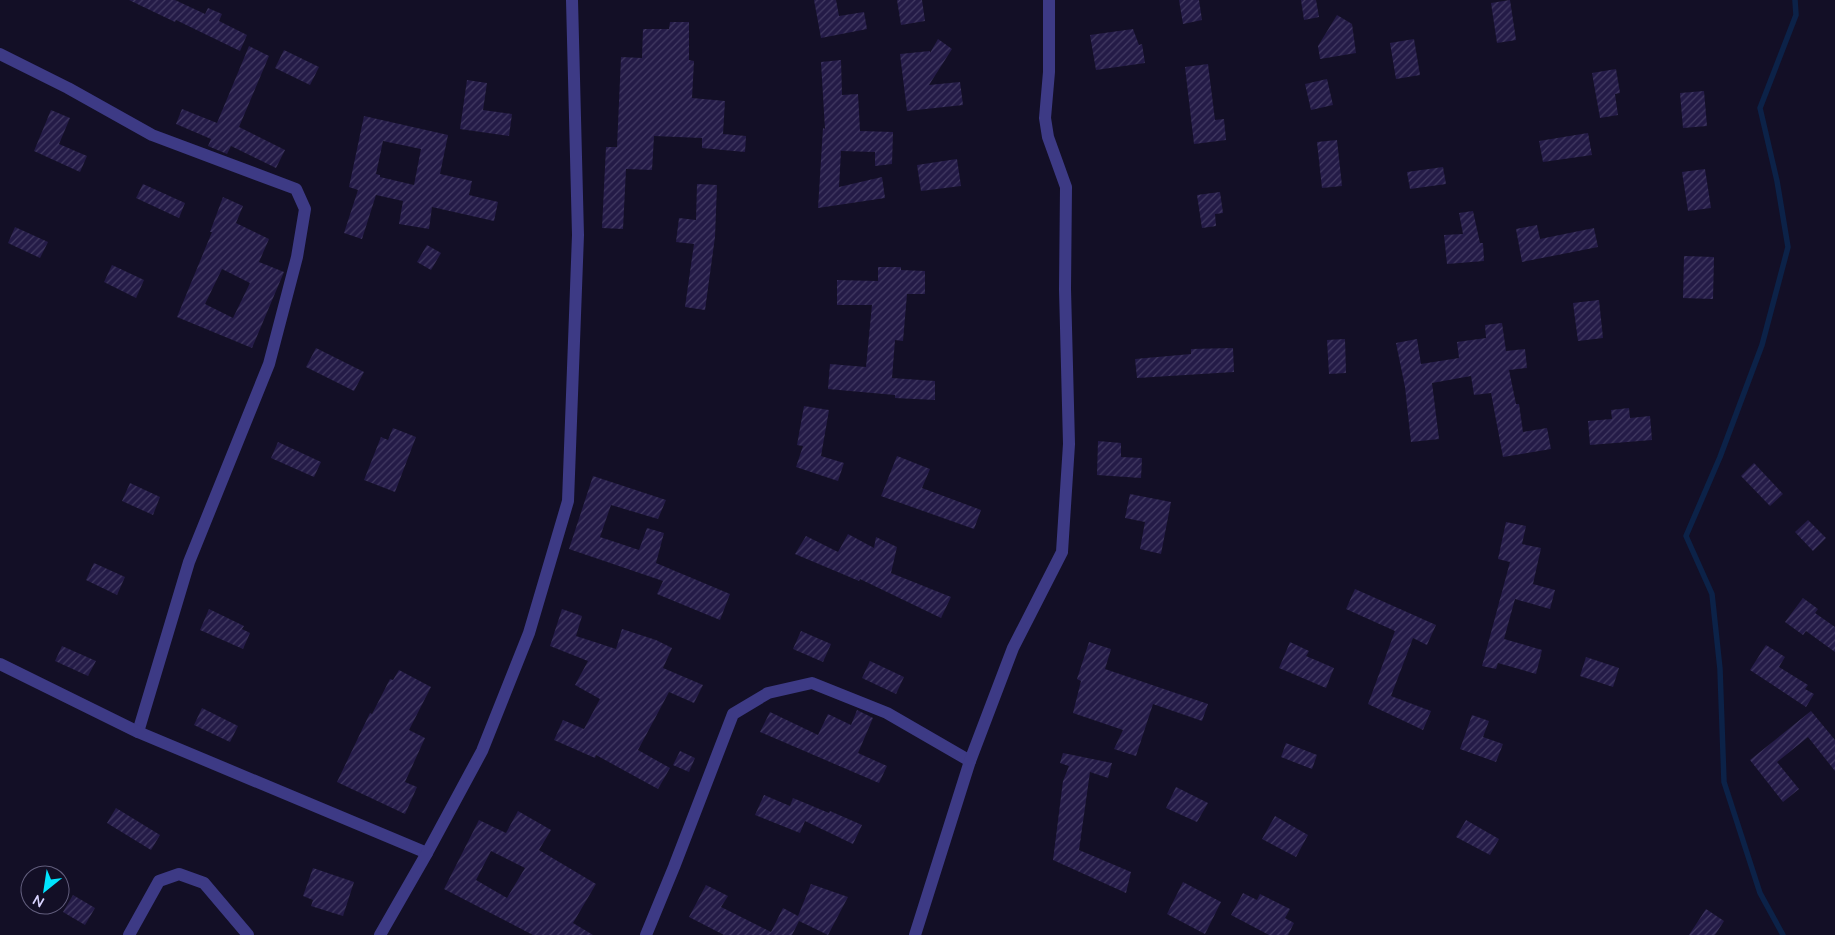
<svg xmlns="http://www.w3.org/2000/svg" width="1835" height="935" font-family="Mulish,sans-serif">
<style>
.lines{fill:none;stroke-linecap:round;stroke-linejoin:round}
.stream{stroke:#0c2248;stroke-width:5.5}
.building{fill:url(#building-hatch);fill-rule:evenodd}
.street{stroke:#3d3a85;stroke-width:12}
</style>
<defs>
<pattern id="building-hatch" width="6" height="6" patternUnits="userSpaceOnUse" patternTransform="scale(1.25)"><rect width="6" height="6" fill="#241b47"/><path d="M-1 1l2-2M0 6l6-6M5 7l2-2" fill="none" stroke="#433b63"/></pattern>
</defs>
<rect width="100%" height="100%" fill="#130f26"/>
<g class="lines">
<path class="stream" d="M1783,935L1760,893L1724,782L1720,669L1712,594L1686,536L1720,457L1762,345L1788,247L1777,181L1760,108L1796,15L1795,0"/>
</g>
<g class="building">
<path d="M129,0H175L205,14L208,8L222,14L219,21L247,35L240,51L176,20L175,22Z"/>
<path d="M814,0H836L839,16L864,12L867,29L821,38Z"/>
<path d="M897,0H922L925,21L901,25Z"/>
<path d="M1179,0H1199L1202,20L1183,24Z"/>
<path d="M1301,0H1316L1319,17L1304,20Z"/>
<path d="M1510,0L1516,40L1497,43L1491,3Z"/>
<path d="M1337,15L1352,24L1356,53L1320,59L1318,46Z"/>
<path d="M670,22H689V60L694,61L692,98L725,101L723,134L746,136L745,152L702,148V138L654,136L652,170L626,169L623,229L602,228L606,147H617L621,57L642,58L643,29H669Z"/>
<path d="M1133,29L1139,45L1142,44L1145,63L1096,70L1090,35Z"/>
<path d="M938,39L952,49L929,85L960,82L963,105L907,111L900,54L930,51V53Z"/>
<path d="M1414,39L1420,75L1396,79L1390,43Z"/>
<path d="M249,46L269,56L239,127L285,150L276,168L231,146L227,154L208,146L211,139L176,124L182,109L217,123Z"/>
<path d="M284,50L319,67L310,85L275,68Z"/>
<path d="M841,60L842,95L858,94L860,131L893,132L892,164L875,166V152L841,151L839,187L882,177L885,198L818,208L823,128L825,129L821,62Z"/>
<path d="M1208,64L1215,120L1224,119L1226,140L1194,144L1185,67Z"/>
<path d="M1616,69L1620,93L1615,94L1618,115L1600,118L1592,73Z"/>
<path d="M1327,79L1333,105L1311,110L1305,84Z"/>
<path d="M467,80L487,83L483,110L512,114L509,136L460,129Z"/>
<path d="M1704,91L1707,126L1683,128L1680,93Z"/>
<path d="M51,110L70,118L59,144L87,156L80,172L34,151Z"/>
<path d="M364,116L448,135L440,174L472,181L469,195L498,202L494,221L432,207L429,229L399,224L403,201L376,195L362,239L344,233L358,190L349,187ZM383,141L421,149L414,185L380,177V175L376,174Z"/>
<path d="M1588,133L1592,155L1543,162L1539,141Z"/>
<path d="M1337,140L1342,186L1322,188L1317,142Z"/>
<path d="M957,159L961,186L921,191L917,165Z"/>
<path d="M1443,167L1446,184L1410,189L1407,172Z"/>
<path d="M1705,169L1711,208L1688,211L1682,172Z"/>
<path d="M143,184L185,203L179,218L136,198Z"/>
<path d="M697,184L717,185L715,237L705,310L685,307L694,244L676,242L679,218L696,220Z"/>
<path d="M1220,192L1223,213L1215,214L1216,226L1202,228L1197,195Z"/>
<path d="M223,197L243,206L236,223L269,239L259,262L284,272L252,348L177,317L212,232H210ZM222,269L250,283L233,318L205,304Z"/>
<path d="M1473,211L1480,243H1483L1484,261L1447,264L1444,235L1463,234L1459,213Z"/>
<path d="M1537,225L1540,239L1594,228L1598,247L1522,262L1516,229Z"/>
<path d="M15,227L48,242L40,258L8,243Z"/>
<path d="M427,245L441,253L431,270L417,262Z"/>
<path d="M1684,256L1714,257L1713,299L1683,298Z"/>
<path d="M112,265L144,280L136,298L104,282Z"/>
<path d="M878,267H901V270L925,271V294H907L903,341L895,340L892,378L935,381V400L895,398V395L828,389L830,364L866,367L872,305H837V280L878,281Z"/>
<path d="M1599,300L1603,338L1578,341L1573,303Z"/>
<path d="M1502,323L1506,351L1525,349L1527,368L1509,370L1516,404H1519L1523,432L1547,428L1551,449L1503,457L1491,393L1474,395L1471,376L1432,383L1439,439L1411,442L1405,387L1396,343L1417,339L1421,364L1459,358L1457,342L1486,338L1485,325Z"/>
<path d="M1345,339L1346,373L1329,374L1327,340Z"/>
<path d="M316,348L364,372L354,391L306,367Z"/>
<path d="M1233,348L1234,372L1137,378L1135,359L1191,354V349Z"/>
<path d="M804,406L829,410L821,456L844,463L838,481L796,467L803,446L797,445Z"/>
<path d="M1629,408L1630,418L1650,416L1652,440L1590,445L1588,421L1612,419L1611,410Z"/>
<path d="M393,428L416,437L395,492L364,480L381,437L388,440Z"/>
<path d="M1098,441L1121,443V457L1142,458L1141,478L1097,475Z"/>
<path d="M278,442L321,462L314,477L271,458Z"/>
<path d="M897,456L930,469L922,488L981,510L974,529L881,496Z"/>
<path d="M1754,463L1783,494L1770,506L1741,476Z"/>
<path d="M593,476L666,500L658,519L611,505L600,537L639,550L647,528L664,533L656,563L730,594L720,620L657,594L663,581L569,549Z"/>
<path d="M130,483L160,497L153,515L122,501Z"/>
<path d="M1130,494L1171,502L1161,554L1140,549L1145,522L1125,518Z"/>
<path d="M1808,520L1826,538L1813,551L1795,532Z"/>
<path d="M1506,522L1526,526L1522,544L1541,548L1533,584L1555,590L1550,609L1515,599L1504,639L1542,650L1536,674L1498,663L1496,669L1482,666L1510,562L1498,559Z"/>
<path d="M848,534L874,548L876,537L897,547L891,573L951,597L941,618L860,579L859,581L795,554L806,536L838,552Z"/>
<path d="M94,563L125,577L117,595L86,580Z"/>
<path d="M1355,589L1436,625L1427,645L1413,638L1391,696L1431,711L1423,730L1368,704L1395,631L1346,609Z"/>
<path d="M1803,598L1818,609L1815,613L1835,627V652L1806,631L1803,635L1785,622Z"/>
<path d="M209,609L244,626L242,629L250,633L243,649L200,630Z"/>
<path d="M562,609L582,616L576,636L616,649L622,629L656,640L672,648L663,668L703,685L694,703L669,692L638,750L670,768L658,789L596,755L595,758L554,740L563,720L584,729L600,699L575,685L588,661L550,646Z"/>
<path d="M801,631L831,644L823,662L793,649Z"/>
<path d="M1089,642L1111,649L1105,669L1208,704L1202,721L1153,704L1136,756L1114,749L1123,730L1073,713L1081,681L1077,679Z"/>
<path d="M1290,642L1309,651L1306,656L1334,668L1326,688L1279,668Z"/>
<path d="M1766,645L1785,657L1779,667L1808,685L1805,689L1814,694L1806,707L1750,670Z"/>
<path d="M62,646L96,661L88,676L55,661Z"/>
<path d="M1586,657L1619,668L1613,687L1580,676Z"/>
<path d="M870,661L904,677L896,694L862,678Z"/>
<path d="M399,670L431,687L409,730L425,738L405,782L417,787L405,814L337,782L370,713L372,714L390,679L393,680Z"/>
<path d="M202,708L238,726L230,742L194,725Z"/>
<path d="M857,710L873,718L858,753L887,766L879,783L760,732L770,712L818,735L828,714L851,725Z"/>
<path d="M1811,711L1835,740V771L1808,737L1777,762L1799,789L1783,802L1750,760Z"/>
<path d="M1472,715L1489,721L1483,737L1503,744L1496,762L1460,749Z"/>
<path d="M1286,743L1317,755L1312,769L1281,757Z"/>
<path d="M680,751L695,758L689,772L673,765Z"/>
<path d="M1063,753L1112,763L1108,778L1090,772L1079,850L1131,872L1126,893L1053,860L1063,781L1069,766L1060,763Z"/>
<path d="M1176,787L1208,803L1197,822L1166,808Z"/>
<path d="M764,795L790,806L793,798L829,813L830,811L862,825L853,844L805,821L800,833L755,815Z"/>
<path d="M116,808L160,835L151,850L107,823Z"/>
<path d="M518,811L551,830L539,850L596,884L573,923L593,935H533L444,889L479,820L506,833ZM491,851L525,868L507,898L476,880Z"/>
<path d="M1275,816L1308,835L1296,857L1262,839Z"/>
<path d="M1466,820L1499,839L1490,855L1456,837Z"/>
<path d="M313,868L354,882L343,916L311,906L313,900L303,896Z"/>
<path d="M1183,882L1221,902L1205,934L1167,914Z"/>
<path d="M811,884L848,897L828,935L799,921L792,935H724L689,917L706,885L728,896L721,907L771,932L783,908L798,916Z"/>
<path d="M1243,893L1257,900L1260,894L1290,909L1285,918L1294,923L1288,935H1269L1231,915Z"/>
<path d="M73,895L95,908L85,925L63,912Z"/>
<path d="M1706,909L1724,921L1715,935H1689Z"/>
</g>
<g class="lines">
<g class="street">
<path d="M0,54L68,88L152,135L296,189L305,209L297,257L269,364L189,562L138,732"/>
<path d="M0,664L138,732L427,853"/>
<path d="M129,935L159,881L179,874L204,883L248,935"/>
<path d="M380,935L427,853L482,751L529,633L568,501L578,235L572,0"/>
<path d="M646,935L674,867L733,714L768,693L812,683L887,713L970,761"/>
<path d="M915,935L970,761L1013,648L1062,552L1069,444L1065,289L1066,187L1048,137L1045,118L1049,72V0"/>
</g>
</g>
<g transform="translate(45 890) rotate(210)"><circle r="24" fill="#130f26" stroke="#625e7d"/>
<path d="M0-4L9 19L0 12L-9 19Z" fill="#00e5ff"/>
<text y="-8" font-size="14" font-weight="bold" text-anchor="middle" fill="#d9d4ff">N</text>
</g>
</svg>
